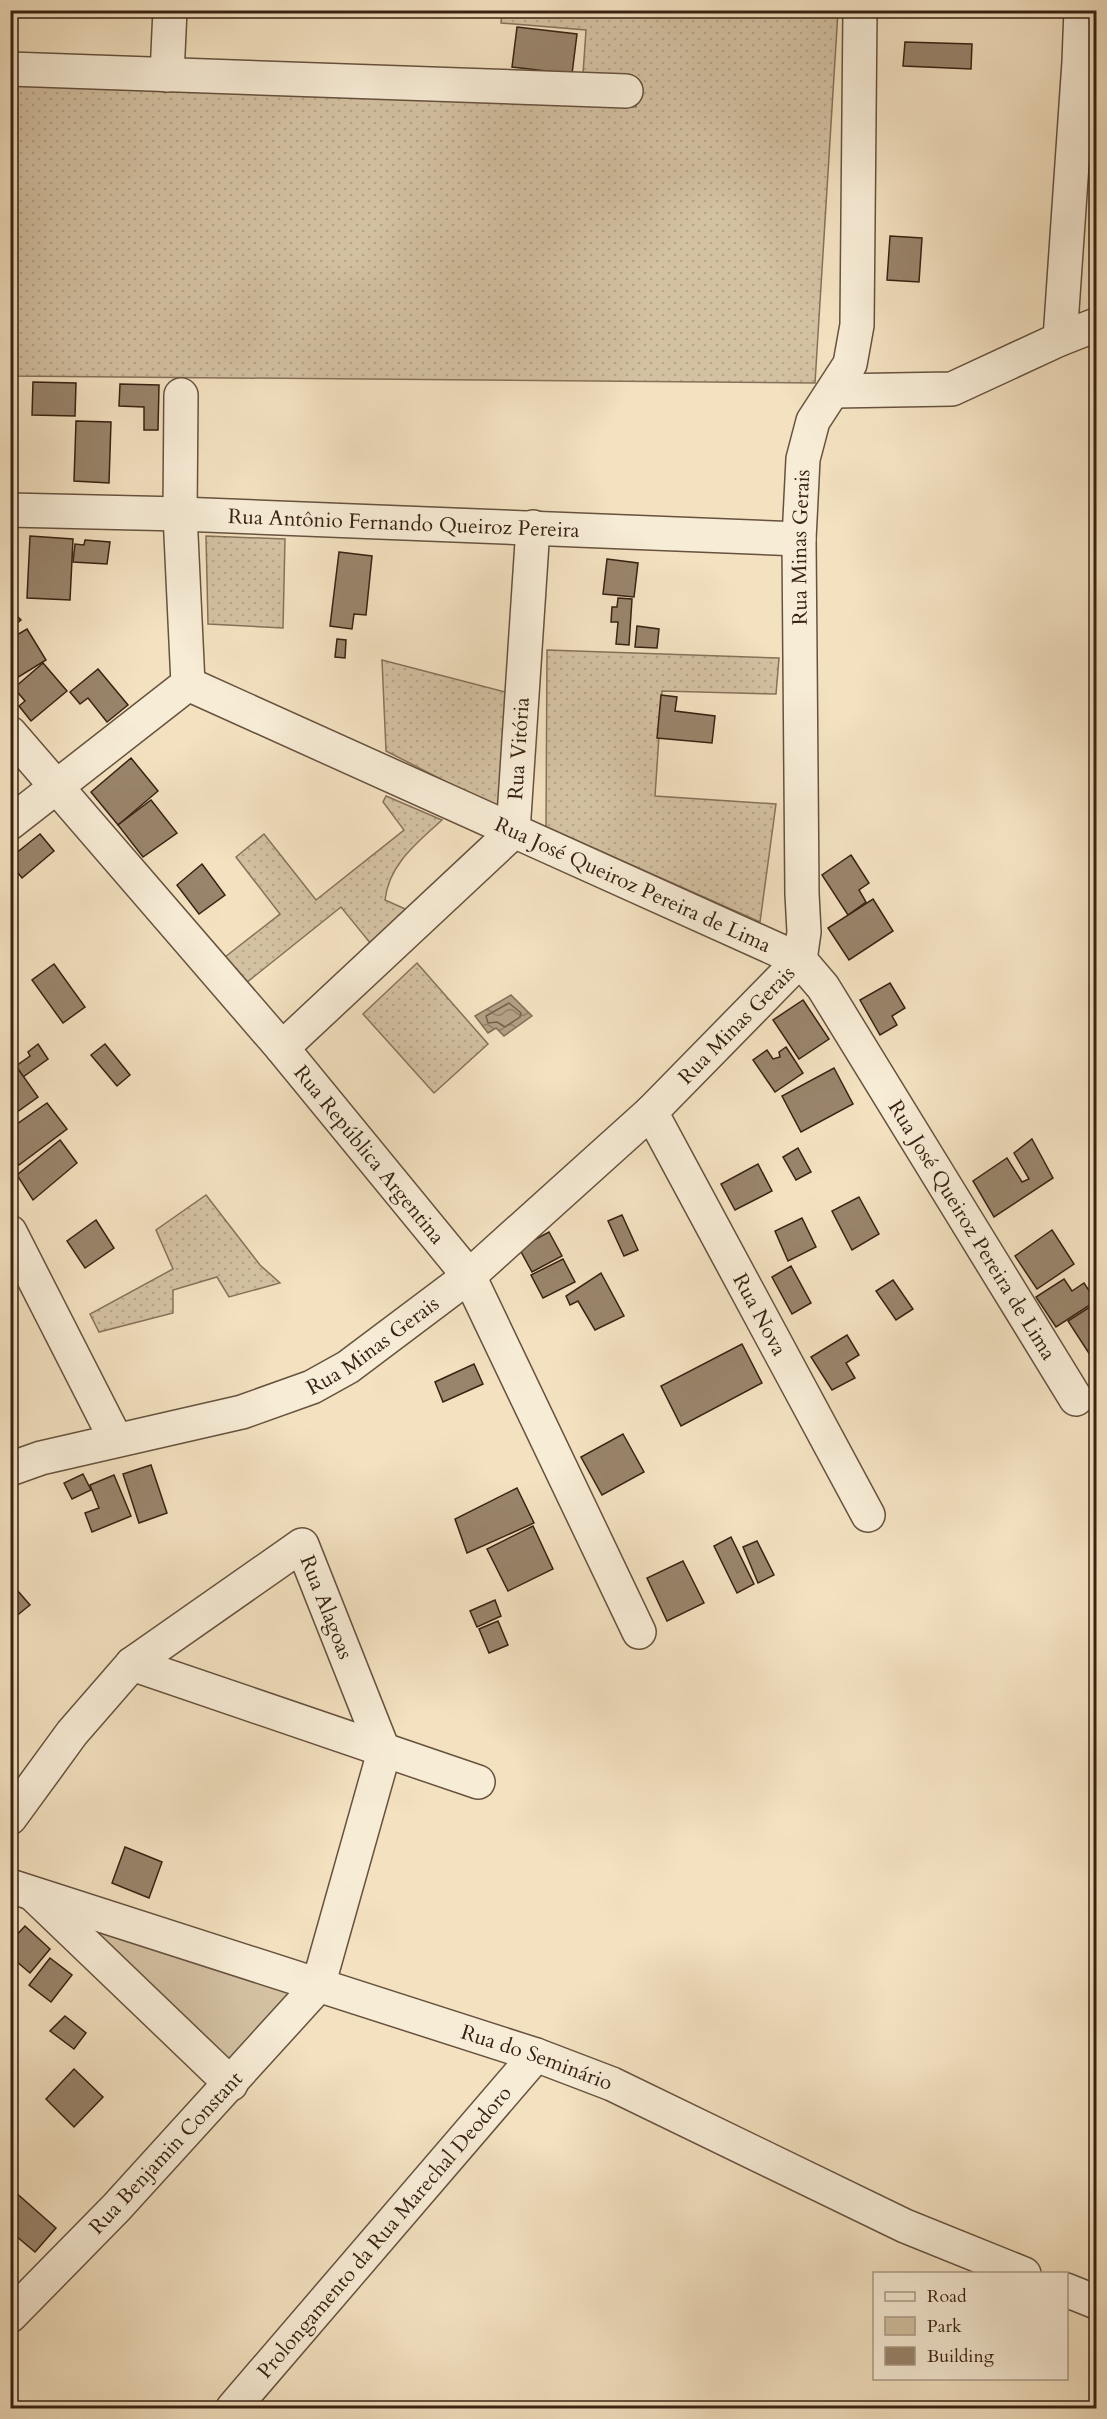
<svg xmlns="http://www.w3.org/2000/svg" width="1107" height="2419" font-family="Cardo,serif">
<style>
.grass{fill:url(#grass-dots);stroke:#86725a;stroke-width:1.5}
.green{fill:#d3c1a2;stroke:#86725a;stroke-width:1.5}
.water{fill:url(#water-waves);stroke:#826e57;stroke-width:1.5}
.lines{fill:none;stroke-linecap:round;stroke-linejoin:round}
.shore{stroke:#76614c;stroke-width:1.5}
.building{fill:#99856c;stroke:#382212;stroke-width:1.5}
.minor-casing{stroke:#67523e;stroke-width:36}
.minor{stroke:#f7ecd6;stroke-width:33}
.labels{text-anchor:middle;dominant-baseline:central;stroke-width:4.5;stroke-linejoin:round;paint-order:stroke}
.street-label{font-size:21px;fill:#382212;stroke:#f7ecd6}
</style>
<defs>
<pattern id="grass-dots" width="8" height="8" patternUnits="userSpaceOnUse" patternTransform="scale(1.5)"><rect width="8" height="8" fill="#d3c1a2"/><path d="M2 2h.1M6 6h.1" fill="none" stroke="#b6a68a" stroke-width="1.8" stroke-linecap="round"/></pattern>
<pattern id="water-waves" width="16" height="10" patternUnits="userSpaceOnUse" patternTransform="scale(1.5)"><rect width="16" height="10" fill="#b3a085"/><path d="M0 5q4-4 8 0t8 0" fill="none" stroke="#93826b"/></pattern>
</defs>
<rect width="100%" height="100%" fill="#f3e1c0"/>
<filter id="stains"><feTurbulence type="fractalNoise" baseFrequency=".00333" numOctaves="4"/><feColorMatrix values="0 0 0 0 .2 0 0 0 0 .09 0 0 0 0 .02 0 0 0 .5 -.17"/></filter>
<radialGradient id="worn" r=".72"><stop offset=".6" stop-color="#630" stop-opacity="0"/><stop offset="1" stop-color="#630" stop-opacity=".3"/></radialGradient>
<g class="grass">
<path d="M502,11H838L815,383L11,376V83L636,107L638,79L583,74L586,30L501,23Z"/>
<path d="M206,536L285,539L283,628L208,624Z"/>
<path d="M547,650L779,658L776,694L662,691L655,796L776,804L760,922L546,827Z"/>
<path d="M382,660L513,694L505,812L386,751Z"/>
<path d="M386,796L442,820C417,843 389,864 385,900L412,912L371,944L341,907L246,983L225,957L280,914L236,857L264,834L316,900L404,830L383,802Z"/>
<path d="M417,963L488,1044L434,1093L363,1014Z"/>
<path d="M206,1195L260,1265L280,1283L229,1297L217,1277L173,1290V1313L99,1332L90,1314L173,1269L156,1230Z"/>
</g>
<path class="green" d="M82,1915L300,1987L226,2063L81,1932Z"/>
<path class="water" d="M511,995L532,1016L504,1036L496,1028L488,1033L475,1016Z"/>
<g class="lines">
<path class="shore" d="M509,1003L521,1013L520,1017L505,1027L497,1022L488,1023L486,1016Z"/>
</g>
<g class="building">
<path d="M517,27L577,34L572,74L512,67Z"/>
<path d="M905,42L972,44L971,69L903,66Z"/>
<path d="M890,236L922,238L919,282L887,280Z"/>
<path d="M33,382L76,383L75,416L32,415Z"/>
<path d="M120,384L159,385L158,430H144V407L119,406Z"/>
<path d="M76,421L111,422L109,483L74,481Z"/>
<path d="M30,536L73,539L70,600L27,598Z"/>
<path d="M85,540L110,542L107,564L73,562L75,544L84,545Z"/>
<path d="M339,552L372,556L366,615L354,614L352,629L330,626Z"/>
<path d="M607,559L638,563L634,597L603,594Z"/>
<path d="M618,598L632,599L629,645L616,644L618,622H611L612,607H617Z"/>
<path d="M10,609L21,620L10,629Z"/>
<path d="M637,626L659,629L657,648L635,647Z"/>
<path d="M27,629L46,660L12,681L10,639Z"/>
<path d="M337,639L346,640L345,658L335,657Z"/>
<path d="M43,663L67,691L31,721L19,706L25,701L14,688Z"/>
<path d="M98,669L128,705L107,722L88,698L80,704L70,692Z"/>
<path d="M661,695L677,697L675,711L715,716L712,743L657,738Z"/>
<path d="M131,758L158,791L118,825L91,792Z"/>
<path d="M151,800L177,833L143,857L118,825Z"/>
<path d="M40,834L54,851L22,878L10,863V858Z"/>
<path d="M851,855L869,883L859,890L866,902L848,915L822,875Z"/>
<path d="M202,864L225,895L199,914L177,885Z"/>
<path d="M873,899L893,931L849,960L828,928Z"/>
<path d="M54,964L85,1007L63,1023L32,980Z"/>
<path d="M890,983L905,1008L892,1016L897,1025L880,1035L860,1000Z"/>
<path d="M803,1000L829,1039L799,1059L773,1020Z"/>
<path d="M38,1044L48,1059L23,1077L16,1066L30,1056L28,1052Z"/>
<path d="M105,1044L130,1075L117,1086L91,1055Z"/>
<path d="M786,1047L803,1073L775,1092L753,1060L767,1050L773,1059L780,1057L779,1052Z"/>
<path d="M16,1066L38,1097L10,1117V1070Z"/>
<path d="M834,1068L853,1104L801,1132L782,1096Z"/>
<path d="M47,1103L67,1129L19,1165L10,1153V1129Z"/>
<path d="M1032,1139L1053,1178L994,1217L973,1181L1007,1158L1022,1182L1029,1179L1014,1153Z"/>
<path d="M60,1140L77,1163L33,1200L17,1175Z"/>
<path d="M798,1148L811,1172L796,1180L783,1157Z"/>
<path d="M758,1164L772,1191L735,1210L721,1184Z"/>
<path d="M859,1197L879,1234L852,1250L832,1211Z"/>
<path d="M622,1215L638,1250L624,1256L608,1221Z"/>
<path d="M802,1218L816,1247L788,1261L775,1231Z"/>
<path d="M96,1220L114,1248L85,1268L67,1241Z"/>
<path d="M1052,1230L1074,1264L1037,1289L1015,1256Z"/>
<path d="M549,1232L562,1256L532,1272L519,1248Z"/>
<path d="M563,1259L575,1282L543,1298L531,1275Z"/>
<path d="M791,1266L811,1303L792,1314L772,1277Z"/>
<path d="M601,1273L624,1316L595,1330L578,1301L570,1305L566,1296Z"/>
<path d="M1064,1279L1072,1291L1084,1283L1096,1301L1056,1327L1036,1297Z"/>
<path d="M893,1280L913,1309L896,1320L876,1291Z"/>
<path d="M1096,1303V1355L1092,1358L1068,1321Z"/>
<path d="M847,1335L859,1355L846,1363L855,1378L832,1390L811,1357Z"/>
<path d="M742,1344L762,1383L681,1426L661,1386Z"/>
<path d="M474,1364L483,1384L443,1402L435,1382Z"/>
<path d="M623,1434L644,1472L602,1495L581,1457Z"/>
<path d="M151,1465L167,1513L139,1523L123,1474Z"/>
<path d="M83,1474L91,1490L72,1499L64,1483Z"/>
<path d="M114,1475L131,1516L92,1532L85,1513L99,1508L90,1485Z"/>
<path d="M517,1488L534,1523L467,1553L455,1519Z"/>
<path d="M533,1526L553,1569L508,1591L487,1549Z"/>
<path d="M731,1537L754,1584L737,1593L714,1546Z"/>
<path d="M757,1541L774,1575L758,1583L743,1547Z"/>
<path d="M683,1561L704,1603L667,1621L647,1578Z"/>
<path d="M10,1582L30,1605L10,1621Z"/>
<path d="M495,1600L501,1616L477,1627L470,1611Z"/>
<path d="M498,1621L508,1645L489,1653L479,1629Z"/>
<path d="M125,1847L162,1862L149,1898L112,1883Z"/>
<path d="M25,1926L50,1949L30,1973L10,1956V1942Z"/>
<path d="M50,1958L72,1975L51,2002L29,1985Z"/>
<path d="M65,2016L86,2033L74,2049L50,2031Z"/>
<path d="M74,2069L103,2097L74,2127L46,2099Z"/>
<path d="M14,2191L56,2228L35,2252L10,2231V2196Z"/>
</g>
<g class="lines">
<defs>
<g id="minor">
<path d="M10,69L626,91"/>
<path d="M167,75L170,10"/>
<path d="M1060,339L1079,62L1081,10"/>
<path d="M834,391L952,389L1060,339L1096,325"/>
<path id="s1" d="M10,510L180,514L799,539"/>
<path id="s2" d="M188,684L800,960L823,987L1076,1399"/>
<path id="s3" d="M10,733L282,1048L469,1276L639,1632"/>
<path d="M10,823L188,684L180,514L181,395"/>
<path id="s4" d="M282,1048L513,832L533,527"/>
<path id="s5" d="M651,1112L868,1515"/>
<path d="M10,1232L116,1440"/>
<path id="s6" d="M10,1469L41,1458L242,1412L312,1387L348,1367L469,1276L651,1112L800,960L804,932L802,894L799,539L803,459L813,421L850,364L857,325L860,10"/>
<path d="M132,1664L478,1782"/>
<path id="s7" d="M10,1818L72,1733L132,1664L302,1545L384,1752L318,1986L116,2208L10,2316"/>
<path id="s8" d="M10,1886L536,2055L612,2084L905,2226L1024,2274"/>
<path d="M34,1895L231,2084"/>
<path d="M1066,2290L1096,2302"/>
<path id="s9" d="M233,2408L536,2055"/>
</g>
</defs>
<use href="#minor" class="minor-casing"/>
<use href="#minor" class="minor"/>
</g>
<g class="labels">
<g class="street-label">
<text stroke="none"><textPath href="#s1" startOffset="394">Rua Antônio Fernando Queiroz Pereira</textPath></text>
<text stroke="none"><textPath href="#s6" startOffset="1377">Rua Minas Gerais</textPath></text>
<text stroke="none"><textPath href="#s4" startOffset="400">Rua Vitória</textPath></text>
<text stroke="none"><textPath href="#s2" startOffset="488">Rua José Queiroz Pereira de Lima</textPath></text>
<text stroke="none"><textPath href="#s6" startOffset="873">Rua Minas Gerais</textPath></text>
<text stroke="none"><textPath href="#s3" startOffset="554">Rua República Argentina</textPath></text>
<text stroke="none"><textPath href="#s2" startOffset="992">Rua José Queiroz Pereira de Lima</textPath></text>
<text stroke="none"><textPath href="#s5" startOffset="230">Rua Nova</textPath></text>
<text stroke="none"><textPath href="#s6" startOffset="387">Rua Minas Gerais</textPath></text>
<text stroke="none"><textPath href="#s7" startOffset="471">Rua Alagoas</textPath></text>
<text stroke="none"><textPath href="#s8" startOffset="554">Rua do Seminário</textPath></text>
<text transform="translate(166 2153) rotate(-47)">Rua Benjamin Constant</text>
<text stroke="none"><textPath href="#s9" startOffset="232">Prolongamento da Rua Marechal Deodoro</textPath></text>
</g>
</g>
<rect width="1107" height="2419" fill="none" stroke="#f3e1c0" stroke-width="36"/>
<rect x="12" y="12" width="1083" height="2395" fill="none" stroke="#382212" stroke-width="3"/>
<rect x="18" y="18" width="1071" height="2383" fill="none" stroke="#382212" stroke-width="1.5"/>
<rect x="873" y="2272" width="195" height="108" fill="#f7ecd6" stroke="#ab9b88" stroke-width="1.5"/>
<rect x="885" y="2292" width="30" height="9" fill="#f7ecd6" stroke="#ab9b88" stroke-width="1.5"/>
<text x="927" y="2302" font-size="18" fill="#382212">Road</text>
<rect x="885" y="2317" width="30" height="18" fill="#d3c1a2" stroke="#ab9b88" stroke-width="1.5"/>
<text x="927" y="2332" font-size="18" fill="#382212">Park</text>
<rect x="885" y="2347" width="30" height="18" fill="#99856c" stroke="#ab9b88" stroke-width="1.5"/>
<text x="927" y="2362" font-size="18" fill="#382212">Building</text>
<rect width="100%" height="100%" filter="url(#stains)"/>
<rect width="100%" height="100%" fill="url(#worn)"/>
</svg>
